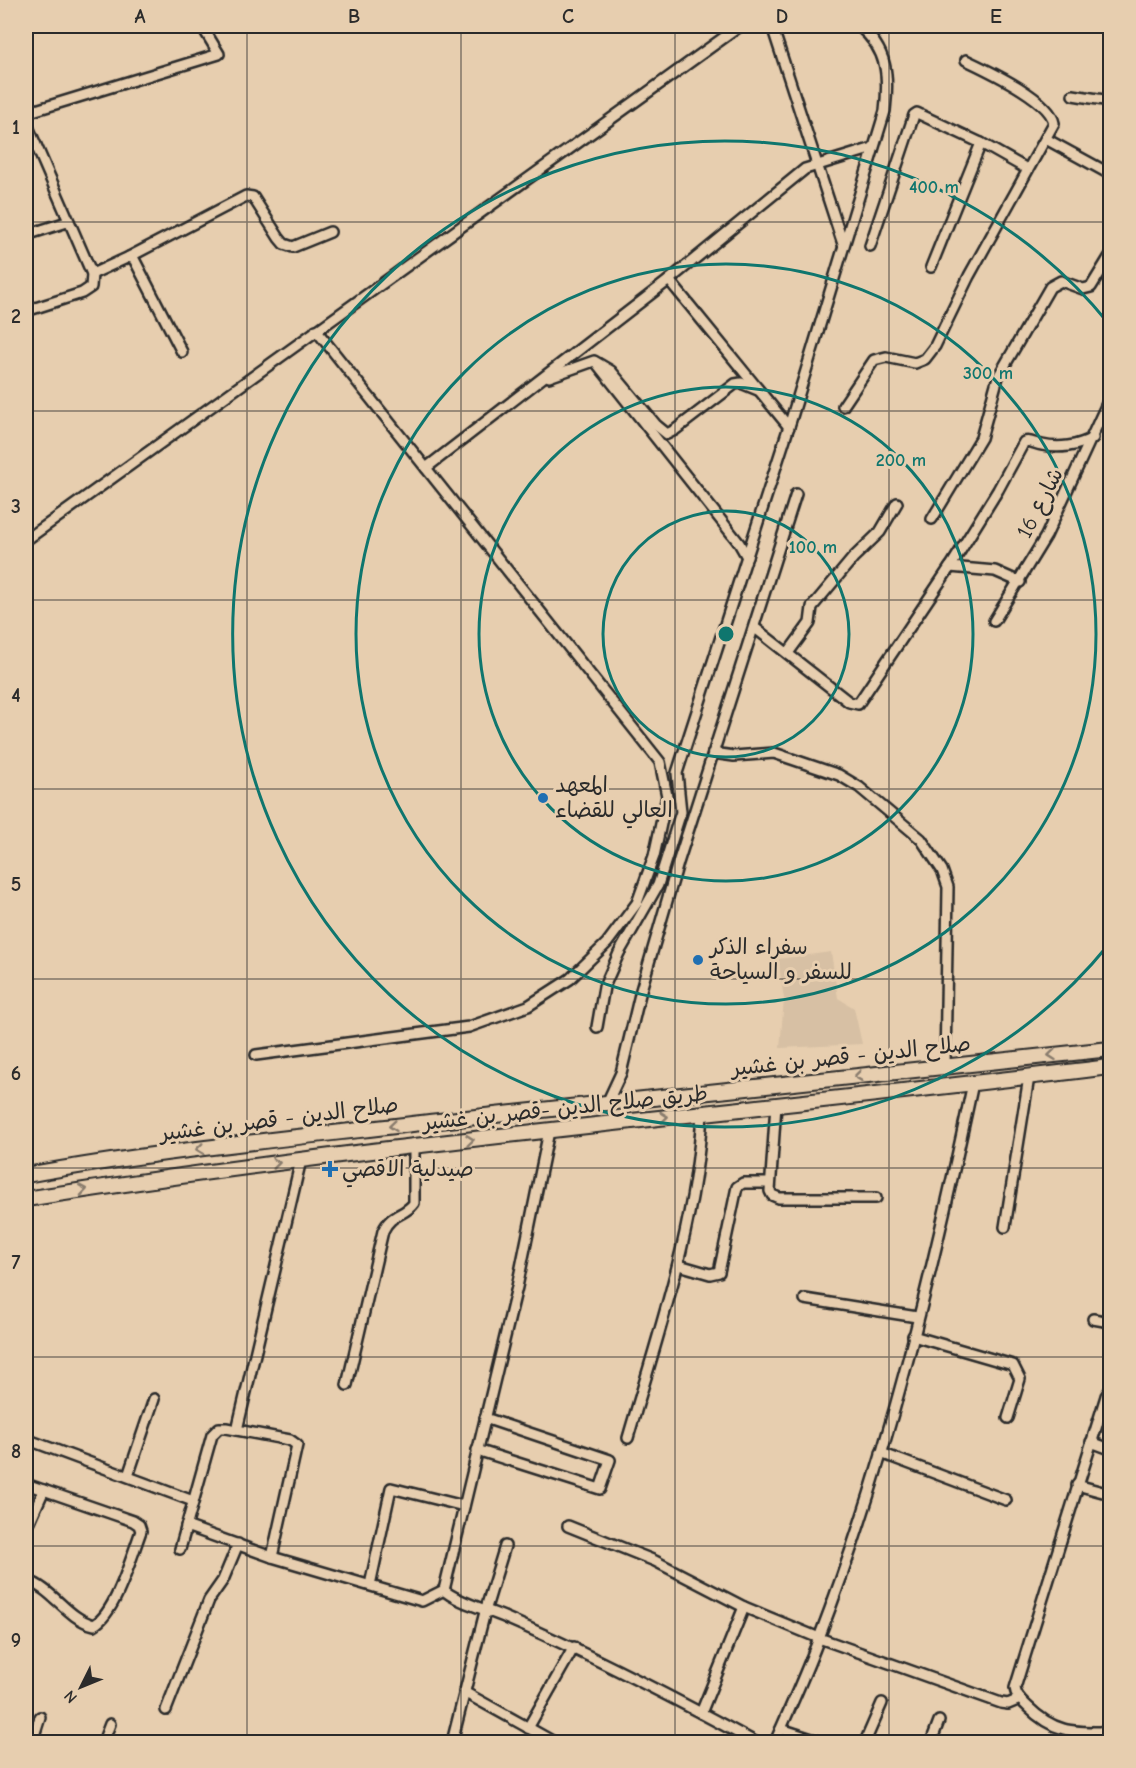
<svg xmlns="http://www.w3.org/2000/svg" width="1136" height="1768" font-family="'Comic Neue','Playpen Sans Arabic',sans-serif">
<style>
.built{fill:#d7c0a4}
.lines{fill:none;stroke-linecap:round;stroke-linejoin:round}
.minor-casing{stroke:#2b2b2b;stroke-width:14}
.highway-casing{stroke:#2b2b2b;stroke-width:18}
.minor{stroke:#e7ceaf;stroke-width:9}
.highway{stroke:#e7ceaf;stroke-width:14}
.oneway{stroke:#897c6d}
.grid{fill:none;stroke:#2b2b2b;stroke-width:1.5;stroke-opacity:0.55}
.ring{fill:none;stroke:#0f766e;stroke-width:3}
.poi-dot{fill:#1f6fb2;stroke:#e7ceaf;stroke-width:2}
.labels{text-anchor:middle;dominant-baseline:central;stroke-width:6;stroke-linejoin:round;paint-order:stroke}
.street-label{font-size:22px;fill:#2b2b2b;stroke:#e7ceaf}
.poi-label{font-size:22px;fill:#2b2b2b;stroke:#e7ceaf;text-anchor:start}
.centre{fill:#0f766e;stroke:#e7ceaf;stroke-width:3}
.ring-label{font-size:18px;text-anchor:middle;font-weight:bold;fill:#0f766e;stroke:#e7ceaf;stroke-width:6;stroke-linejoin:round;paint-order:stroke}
.neatline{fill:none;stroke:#2b2b2b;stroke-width:2}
.grid-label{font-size:20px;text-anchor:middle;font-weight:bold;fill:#2b2b2b}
</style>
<rect width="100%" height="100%" fill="#e7ceaf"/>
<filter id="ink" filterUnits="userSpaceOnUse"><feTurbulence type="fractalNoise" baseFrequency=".0167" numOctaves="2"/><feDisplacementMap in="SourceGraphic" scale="12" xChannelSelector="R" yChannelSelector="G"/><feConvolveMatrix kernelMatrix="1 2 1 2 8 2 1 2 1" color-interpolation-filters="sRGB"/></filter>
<g filter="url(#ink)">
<path class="built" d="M831,952L838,998L854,1008L862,1044L780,1048L784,999L778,959Z"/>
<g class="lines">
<defs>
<g id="minor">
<path d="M772,26L843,244"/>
<path d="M1073,95L1110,101"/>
<path d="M26,113L219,54L202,26"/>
<path d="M26,122L92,274L91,287L82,293L26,311"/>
<path d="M1046,139L1110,174"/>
<path d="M26,235L67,222"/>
<path d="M870,246L914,115L917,113L981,143L1027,169"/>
<path d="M129,257L246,196L253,197L279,238L284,244L293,247L330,232"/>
<path d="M931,267L981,143"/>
<path d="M92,274L129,257L134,259L182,352"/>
<path d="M669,280L789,427"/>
<path d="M598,365L739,543L747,557"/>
<path d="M549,377L594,361L611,371L656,425L667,434L675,430L735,384L741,383L758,390"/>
<path d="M843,406L874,360L886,357L915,363L925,359L935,346L969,276L1054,123C1050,99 987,70 966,60"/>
<path d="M426,468L669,280L805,169L873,148"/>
<path d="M932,519L981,438L998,377L1050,287L1061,281L1083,289L1091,287L1110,256"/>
<path d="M26,540L740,26"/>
<path d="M949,569L998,490L1024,442C1031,440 1034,444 1042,445C1059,449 1078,446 1093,438"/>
<path d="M994,621L1046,536L1110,397"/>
<path d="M755,628L849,702L858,704L950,567L995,571L1020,582"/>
<path d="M788,653L810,623L812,607L853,558L880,532L897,503"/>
<path d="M713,753L734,756L774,753L839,775L859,787L921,839L942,870L948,887L945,1066"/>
<path d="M597,1027L604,987L619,953L658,885L681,812L677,773L791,420L885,111C889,76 888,50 859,26"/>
<path d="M256,1055L469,1027L528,1006L570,979L607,943L637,903L654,856L667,796L660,762L316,330"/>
<path d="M607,1103L621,1073L641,990L678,863L796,494"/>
<path d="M776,1105L770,1191L772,1195L779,1198H876"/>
<path d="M549,1131L517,1287L444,1590C454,1601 491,1611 506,1618C592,1655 674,1698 755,1742"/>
<path d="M1005,1227L1029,1077"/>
<path d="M679,1265L710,1274L719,1272L737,1187L743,1183H770"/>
<path d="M805,1299L917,1317"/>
<path d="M1093,1319L1110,1322"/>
<path d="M913,1336L1013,1365L1020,1379L1008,1418"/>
<path d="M347,1385L383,1231C391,1213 405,1216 414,1203V1146"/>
<path d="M1110,1390L1106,1396L1015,1688C1016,1697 1022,1701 1028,1707C1055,1734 1075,1732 1110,1732"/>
<path d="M237,1430L301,1160"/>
<path d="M628,1438C659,1331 696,1225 702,1113"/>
<path d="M26,1439L193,1501"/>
<path d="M1091,1442L1110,1449"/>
<path d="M477,1450L600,1489L610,1460L485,1418"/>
<path d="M881,1453L1006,1500"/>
<path d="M128,1476L154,1399"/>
<path d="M26,1484L133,1521L139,1525L141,1531C132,1555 116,1613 94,1625C66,1618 54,1589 26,1580"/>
<path d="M1077,1485L1110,1494"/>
<path d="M186,1526L272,1557L422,1601L444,1590"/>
<path d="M568,1526L655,1561L744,1607L819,1638L1001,1703L1008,1704L1020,1699"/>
<path d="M26,1530L44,1490"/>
<path d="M180,1549L212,1435L219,1428H226L290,1440L297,1445L272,1557"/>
<path d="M370,1585L391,1488L464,1506"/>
<path d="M464,1692L554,1742"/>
<path d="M166,1710L209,1600L223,1580L238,1544"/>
<path d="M701,1713L744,1607"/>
<path d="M528,1728L574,1647"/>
<path d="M781,1729L821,1742"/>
<path d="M32,1742L40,1717"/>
<path d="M103,1742L110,1724"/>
<path d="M452,1742L486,1608L505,1546"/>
<path d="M775,1742C790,1708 806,1673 819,1638C888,1459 933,1270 973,1083"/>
<path d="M865,1742L882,1703"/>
<path d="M931,1742L939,1721"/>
</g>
<g id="highway">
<path d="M26,1175C162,1150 301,1137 439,1121C663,1096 887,1072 1110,1049"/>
<path d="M26,1199C386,1142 749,1111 1110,1067"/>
</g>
</defs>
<use href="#minor" class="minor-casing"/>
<use href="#highway" class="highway-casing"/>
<use href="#minor" class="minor"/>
<use href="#highway" class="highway"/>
</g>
<defs><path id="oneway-chevron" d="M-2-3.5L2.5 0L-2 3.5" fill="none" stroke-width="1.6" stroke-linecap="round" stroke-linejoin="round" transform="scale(1.5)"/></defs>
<g class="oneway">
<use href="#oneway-chevron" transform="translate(1052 1055) rotate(174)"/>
<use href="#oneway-chevron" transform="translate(858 1076) rotate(173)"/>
<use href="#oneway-chevron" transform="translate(664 1117) rotate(-6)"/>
<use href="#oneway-chevron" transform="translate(393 1126) rotate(174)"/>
<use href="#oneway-chevron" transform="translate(470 1140) rotate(-6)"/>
<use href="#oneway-chevron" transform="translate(200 1149) rotate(173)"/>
<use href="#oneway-chevron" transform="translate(276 1163) rotate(-7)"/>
<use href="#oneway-chevron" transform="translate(83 1190) rotate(-9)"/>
</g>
</g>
<path class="grid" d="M247,26V1742M461,26V1742M675,26V1742M889,26V1742M26,222H1110M26,411H1110M26,600H1110M26,789H1110M26,979H1110M26,1168H1110M26,1357H1110M26,1546H1110"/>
<g class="ring">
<circle cx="726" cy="634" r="123"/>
<circle cx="726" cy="634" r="247"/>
<circle cx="726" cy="634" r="370"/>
<path d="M1109 944A493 493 0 1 1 1109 324"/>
</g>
<g class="poi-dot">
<circle cx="543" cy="798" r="6"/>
<circle cx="698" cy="960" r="6"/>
<path d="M327 1160h6v6h6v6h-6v6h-6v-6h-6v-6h6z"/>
</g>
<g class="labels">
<g class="street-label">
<text transform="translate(1040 503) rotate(-63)">شارع 16</text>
<text transform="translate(851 1056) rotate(-6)">صلاح الدين - قصر بن غشير</text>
<text transform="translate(565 1108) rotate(-6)">طريق صلاح الدين -قصر بن غشير</text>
<text transform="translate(279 1119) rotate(-7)">صلاح الدين - قصر بن غشير</text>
</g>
<g class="poi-label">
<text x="555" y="785">المعهد<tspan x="555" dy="25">العالي للقضاء</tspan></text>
<text x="710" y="947">سفراء الذكر<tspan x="710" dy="25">للسفر و السياحة</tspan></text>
<text x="342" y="1169">صيدلية الاقصي</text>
</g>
</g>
<circle cx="726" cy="634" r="9" class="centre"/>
<g class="ring-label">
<text x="934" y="193">400 m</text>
<text x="988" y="379">300 m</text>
<text x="901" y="466">200 m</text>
<text x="813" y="553">100 m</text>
</g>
<rect width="1136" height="1768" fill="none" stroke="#e7ceaf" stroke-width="66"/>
<g transform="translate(81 1687) rotate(227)" stroke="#e7ceaf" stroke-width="4.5" paint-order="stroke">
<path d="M0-4.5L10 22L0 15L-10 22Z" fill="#2b2b2b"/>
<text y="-9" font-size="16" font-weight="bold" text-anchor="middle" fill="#2b2b2b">N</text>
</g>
<rect x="33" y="33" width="1070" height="1702" class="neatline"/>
<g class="grid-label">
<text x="140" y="23">A</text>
<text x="354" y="23">B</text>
<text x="568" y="23">C</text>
<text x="782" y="23">D</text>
<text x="996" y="23">E</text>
<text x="16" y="134">1</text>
<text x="16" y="323">2</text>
<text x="16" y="513">3</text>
<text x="16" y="702">4</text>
<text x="16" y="891">5</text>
<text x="16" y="1080">6</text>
<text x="16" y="1269">7</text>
<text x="16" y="1458">8</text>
<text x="16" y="1647">9</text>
</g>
</svg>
